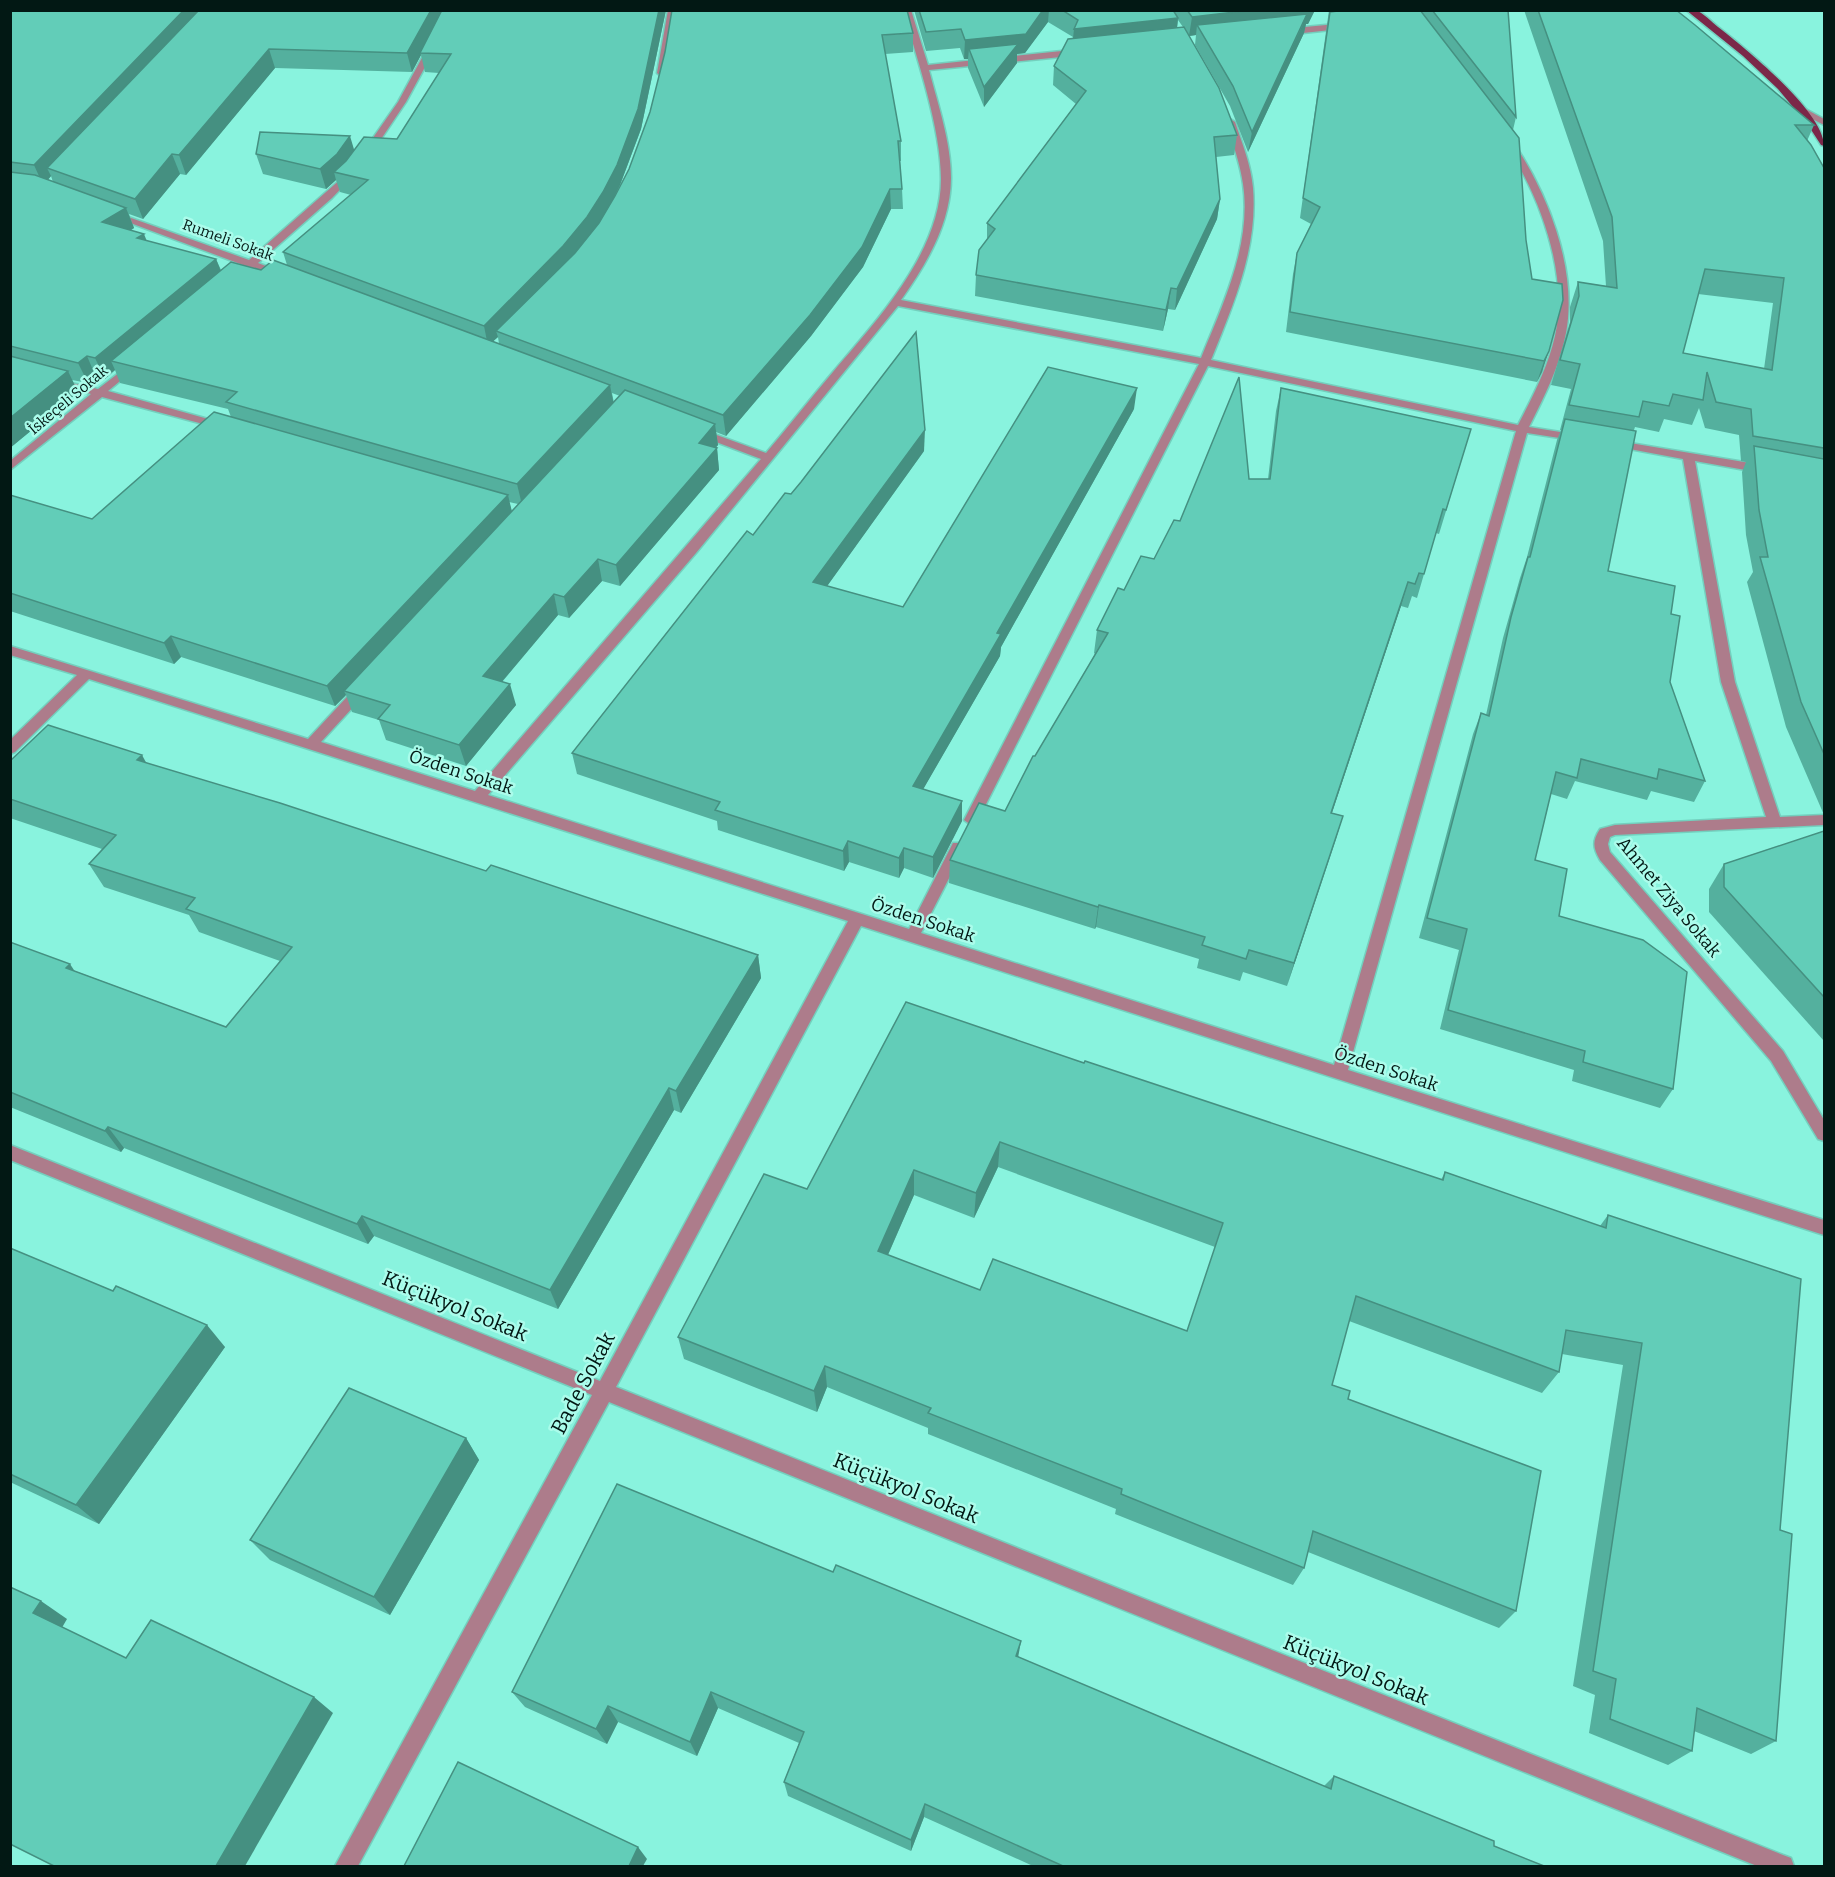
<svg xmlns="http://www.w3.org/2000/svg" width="1835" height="1877" font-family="Bitter,serif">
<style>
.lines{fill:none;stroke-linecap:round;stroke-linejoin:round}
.minor-casing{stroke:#73d0be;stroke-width:3}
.major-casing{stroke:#73d0be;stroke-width:3}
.minor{fill:#ad7c8b;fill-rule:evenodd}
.major{fill:#7b2849;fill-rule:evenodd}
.wall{fill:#54b09e;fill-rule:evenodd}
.shaded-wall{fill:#459081}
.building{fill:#62cdb8;stroke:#459081;stroke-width:1.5;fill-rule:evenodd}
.labels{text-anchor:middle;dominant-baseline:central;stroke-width:5;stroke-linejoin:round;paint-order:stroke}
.far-street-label{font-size:15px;fill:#021814;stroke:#abfceb}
.street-label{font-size:18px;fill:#021814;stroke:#abfceb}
.near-street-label{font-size:21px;fill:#021814;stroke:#abfceb}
</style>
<rect width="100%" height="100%" fill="#89f3de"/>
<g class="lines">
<defs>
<g id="minor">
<path d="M448,10H456L406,102L369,157H363L361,155L398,102Z"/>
<path d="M668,10H676L665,73L661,76L657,73Z"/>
<path d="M903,10H911L928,65L1081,49L1085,52L1081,55L929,70C938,105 951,142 951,178C951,223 926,265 901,300L1201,358C1223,304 1252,244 1243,184C1240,163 1233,143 1225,122L1230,119L1235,122C1242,143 1251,165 1253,188C1258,249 1233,305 1211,360L1518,425C1533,396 1548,367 1555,336C1569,273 1539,192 1503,141L1511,139C1547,191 1578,269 1566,333C1560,366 1544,397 1529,427L1579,435L1585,438L1579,441L1527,433L1348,1070L1824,1220V1235L861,926L616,1387L1783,1855L1791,1858L1794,1866H1757L609,1402L358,1866H335L592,1395L10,1160V1145L600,1381L848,921L89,679L15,752L10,754V740L77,675L10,655V646L308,739L358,685H368L370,688L368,691L321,742L475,791L761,459L695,434V430H703L766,453C789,426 810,399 833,372C877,320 941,252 941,179C941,129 917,58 903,10ZM898,306L1199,364L964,820L971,825L978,820L1208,366L1516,431L1334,1065L921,933L965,847L963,843H953L909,929L488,795L696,553Z"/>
<path d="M1347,23L1350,24V28L1284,35L1280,32L1284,29Z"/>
<path d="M1800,106L1824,119V125L1797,111L1796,109Z"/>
<path d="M351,170L356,173L332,198L258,263L284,273L285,275L280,278L252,268L248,272H240L239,270L243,265L109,215L117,213L249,260Z"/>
<path d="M133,362L138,365L137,367L108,391L226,424V428H218L102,397L10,470V461L91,394L53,383V379L98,389Z"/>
<path d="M1612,440L1762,465L1768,469L1762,473L1695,461L1735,682L1780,817L1824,815V825L1615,835L1610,837L1608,844L1610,852L1783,1051L1824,1120V1141L1818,1139L1771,1061L1600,860C1593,848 1592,841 1600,829L1615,825L1766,817L1721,682L1683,459L1608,445V441Z"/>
</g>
<path id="major" d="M1686,10C1689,10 1693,10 1696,10C1703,13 1712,22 1718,27C1745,48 1824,112 1824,146L1821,145L1808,125L1778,89L1743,56Z"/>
</defs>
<use href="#minor" class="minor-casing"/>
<use href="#major" class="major-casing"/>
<use href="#minor" class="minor"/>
<use href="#major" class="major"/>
</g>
<g class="wall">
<path d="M10,10H666L641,129L620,185L611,204L629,169L650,112L665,52L913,33V52L885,54L901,141V161H900L902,189L903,209H891L863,267L811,336L726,436L716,432L718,445L715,448H717L719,470L620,586L602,581L569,618L558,615L502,682L516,705L466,766L386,740L379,720L352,712L346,695L335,706L181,657L174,664L10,611V495L92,519L231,417L228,409L120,383L115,370L105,379L96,377L88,383L72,380L78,392L10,448ZM421,55L425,72L439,73L397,139L354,151L256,154L263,174L326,189L336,180L340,192L351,195L283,252L287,265L261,270H221L216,259L147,241L131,230L134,228L129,214L143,219L180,174L186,175L275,68L412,72ZM51,176L53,182L48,180ZM498,337L499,344L493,341ZM612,393L620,396L614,403ZM509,502L518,504L512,512Z"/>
<path d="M914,10H1315L1308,24H1306L1304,33L1248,152L1230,106L1195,45L1196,35L1189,36L1237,135L1234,155L1216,157L1220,199L1217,219L1175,310L1168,309L1163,331L975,296L976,275L987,239V223L1076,104L1053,85L1054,66L1073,37L1048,22L1025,53L1017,54V63L984,107L968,68V59H964L960,48L926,51ZM1178,20L1183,27L1177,28Z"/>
<path d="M1329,10H1508L1516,117L1513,130L1526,240L1532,279L1562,284L1542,372L1537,382L1286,332L1293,274L1297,253L1311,224L1300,218Z"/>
<path d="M1524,10H1676L1814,125L1807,141L1824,168V815L1786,727L1747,582L1753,572L1746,535L1742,472L1746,462L1741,461L1739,435L1705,428L1699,408L1692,425L1664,419L1659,432L1635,427L1634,430L1608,571L1671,614L1670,682L1705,781L1694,802L1651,791L1647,800L1575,781L1567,799L1551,794L1535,860L1559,916L1673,1089L1660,1108L1572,1081L1574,1070L1440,1029L1459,950L1419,938L1473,734L1481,713L1486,715L1503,638L1520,578L1527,557L1557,440L1561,430H1560L1571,389L1551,385L1570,322V307L1578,282L1606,286L1603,241ZM1698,294L1773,303L1764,369L1683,353Z"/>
<path d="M1281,388L1471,429L1439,534L1436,533L1417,598L1412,596L1408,608L1401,606L1332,813L1343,816L1287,986L1243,972L1240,981L1197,968L1199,959L1096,927L1095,929L949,883L950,860L1005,811L1095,654L1094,653L1097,630L1124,590L1154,559L1180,521L1249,479H1268L1276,411Z"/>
<path d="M1134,409L1001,647L1000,656L923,789L962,821L933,878L904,868L899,878L849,862L844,871L718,830L717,821L577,774L572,753L753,535L791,494L924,451L827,586L903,607Z"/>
<path d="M10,761L146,763L486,871L758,955L761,978L681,1113L674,1110L558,1309L374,1236L368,1244L124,1148L121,1152L10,1107V942L75,971L226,1027L280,961L199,932L189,915L104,887L89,864L102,849L10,818Z"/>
<path d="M1824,831V1041L1709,912V889L1724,864Z"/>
<path d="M1084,1063L1441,1180L1445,1172L1600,1226L1608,1215L1780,1530L1776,1741L1751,1754L1694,1731L1692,1751L1668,1765L1589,1733L1595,1695L1573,1686L1623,1365L1562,1354L1559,1372L1542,1393L1349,1321L1332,1385L1348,1399L1516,1611L1499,1628L1308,1552L1304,1568L1293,1585L1115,1514L1116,1509L928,1434V1428L827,1387L817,1412L684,1359L678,1337L807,1189ZM998,1167L1215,1247L1187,1331L980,1290L888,1255L914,1195L974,1218Z"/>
<path d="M10,1248L225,1347L99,1524L10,1482Z"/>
<path d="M466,1438L479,1460L390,1615L270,1560L250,1540Z"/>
<path d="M1018,1657L1324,1786L1334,1776L1494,1846L1544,1866H1033L924,1817L911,1851L788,1796L784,1782L799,1743L718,1708L697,1756L618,1722L607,1744L525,1707L512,1692Z"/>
</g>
<g class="shaded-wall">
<path d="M184,10H208L47,168L51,176L43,185L34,165Z"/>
<path d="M431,10H445L420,53L421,55L412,72L407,53Z"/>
<path d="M659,10H666L641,129L620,185L607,212L590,238L496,331L498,337L488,346L484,326Z"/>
<path d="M1043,10H1049L1048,22L1025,53L1017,54V63L984,107V87L969,49L968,59H964L965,40Z"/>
<path d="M1252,10H1315L1308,24H1306L1304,33L1248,152L1252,132L1303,24L1197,25L1196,35L1189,36L1192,17Z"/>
<path d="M1178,18L1176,37L1072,48L1074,29Z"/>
<path d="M269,49L275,68L186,175L179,155Z"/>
<path d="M350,136L356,156L334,172L336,180L326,189L320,169Z"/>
<path d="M172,154L180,174L143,219L135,199Z"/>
<path d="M890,189L891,209L863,267L811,336L726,436L723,415Z"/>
<path d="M1220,199L1217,219L1175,310L1177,289Z"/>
<path d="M126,208L134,228L110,243L102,222Z"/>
<path d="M144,234L152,254L137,238Z"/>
<path d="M216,259L224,279L111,361L115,370L105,379L95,358Z"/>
<path d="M1171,288L1168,309L1163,331L1166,310Z"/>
<path d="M1549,351L1542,372L1537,382L1544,361Z"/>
<path d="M87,356L96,377L88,383L78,363Z"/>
<path d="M68,371L78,392L10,448V418Z"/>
<path d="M610,385L614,406L522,505L517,484Z"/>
<path d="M1137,388L1134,409L1001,647L1000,656L913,807V786L997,633Z"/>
<path d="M715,424L718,445L702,464L699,443Z"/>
<path d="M925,430L924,451L815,603L813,582Z"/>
<path d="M717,448L719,470L620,586L616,565Z"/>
<path d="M508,495L513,516L344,691L346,695L335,706L327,686Z"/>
<path d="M598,559L602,581L569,618L564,597Z"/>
<path d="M1408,582L1401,606L1324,836L1331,813Z"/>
<path d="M554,594L558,615L489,697L483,676Z"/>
<path d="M171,636L181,657L174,664L164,643Z"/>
<path d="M510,684L516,705L466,766L459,745Z"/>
<path d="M142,755L155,779L137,760Z"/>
<path d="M962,801V821L933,878V857Z"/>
<path d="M1343,816L1336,839L1287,986L1294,963Z"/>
<path d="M848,841L849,862L844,871L843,851Z"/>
<path d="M904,848V868L899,878V858Z"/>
<path d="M1099,905L1096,927L1095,929L1098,907Z"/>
<path d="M758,955L761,978L681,1113L676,1091Z"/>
<path d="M70,964L85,987L66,968Z"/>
<path d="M669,1088L674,1110L558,1309L550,1290Z"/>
<path d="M108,1127L124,1148L121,1152L105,1131Z"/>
<path d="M1000,1142L998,1167L974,1218L976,1193Z"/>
<path d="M914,1170V1195L879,1275L878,1251Z"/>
<path d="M362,1216L374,1236L368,1244L357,1224Z"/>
<path d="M207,1325L225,1347L99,1524L76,1505Z"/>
<path d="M825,1366L827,1387L817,1412L814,1391Z"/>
<path d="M466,1438L479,1460L390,1615L374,1597Z"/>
<path d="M41,1601L67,1619L60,1631L33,1613Z"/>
<path d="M1021,1641L1018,1658L1016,1656Z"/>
<path d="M711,1692L718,1708L697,1756L690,1742Z"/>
<path d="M314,1697L333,1713L245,1866H216Z"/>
<path d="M608,1706L618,1722L607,1744L596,1729Z"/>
<path d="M925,1804L924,1817L911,1851V1840Z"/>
<path d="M638,1847L647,1859L643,1866H629Z"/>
</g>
<g class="building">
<path d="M10,10H184L34,165L10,162Z"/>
<path d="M199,10H431L407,53L269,49L179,155L172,154L135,199L47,168Z"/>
<path d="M442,10H659L638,109L617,165L603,192L587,217L563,246L484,326L283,252L368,180L334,172L346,161L364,137L397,139L451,54L420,53Z"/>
<path d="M672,10H907L913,33L882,35L901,141H898L902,189H890L862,247L810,315L723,415L496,331L575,253L599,223L615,196L629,169L650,112L665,52Z"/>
<path d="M919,10H1043L1026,34L965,40L961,29L926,32Z"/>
<path d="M1062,10H1173L1178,18L1074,29L1078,20Z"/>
<path d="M1187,10H1252L1192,17Z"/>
<path d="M1346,10H1420L1519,138L1526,240L1532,279L1562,284L1563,300L1549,351L1544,361L1290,312L1297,253L1320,207L1303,198L1330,12Z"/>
<path d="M1432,10H1508L1516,117Z"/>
<path d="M1538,10H1676L1695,25L1814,125H1795L1811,145L1824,168V448L1753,436L1751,409L1716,402L1707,372L1703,400L1673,394L1669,406L1643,401L1639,417L1569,405L1580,364L1560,360L1579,296L1578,282L1617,288L1612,217ZM1705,269L1784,278L1772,370L1683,353Z"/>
<path d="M1307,14L1252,132L1233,86L1197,25Z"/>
<path d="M1184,27L1219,88L1237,135L1214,137L1220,199L1177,289L1171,288L1166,310L976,275L979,250L995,229L987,223L1086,91L1054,66L1068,39Z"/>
<path d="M1018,44L984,87L969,49Z"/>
<path d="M260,132L350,136L337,154L320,169L256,154Z"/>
<path d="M10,172L35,175L126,208L102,222L144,234L137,238L216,259L95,358L87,356L78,363L10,346Z"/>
<path d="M273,260L610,385L517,484L226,402L237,392L111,361L231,262L261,270Z"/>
<path d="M916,332L925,430L813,582L903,607L1048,367L1137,388L997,633L1001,634L913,786L962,801L933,857L904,848L899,858L848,841L843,851L715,810L720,802L572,753L747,531L753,535L785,493L791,494L801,482Z"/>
<path d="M10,356L68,371L10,418Z"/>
<path d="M1239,377L1249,479H1270L1281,388L1471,429L1446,510L1443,509L1424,574L1419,573L1415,584L1408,582L1331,813L1343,816L1294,963L1249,950L1246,959L1202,945L1205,937L1099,905L1098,907L950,860L979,803L1005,811L1033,756H1035L1108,633L1097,630L1118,588L1124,590L1141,556L1154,559L1174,520L1180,521Z"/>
<path d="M625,390L715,424L699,443L717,448L616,565L598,559L564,597L554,594L483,676L510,684L459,745L378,719L390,705L344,691Z"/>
<path d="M214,412L508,495L327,686L171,636L164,643L10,593V495L92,519Z"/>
<path d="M1565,419L1636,431L1608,571L1675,586L1671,614L1680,616L1670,682L1705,781L1659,769L1657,779L1581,759L1577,778L1556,772L1535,860L1567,869L1559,916L1643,940L1687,972L1673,1089L1583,1062L1585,1051L1448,1010L1467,929L1427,918L1481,713L1489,716L1511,617L1528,557H1530Z"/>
<path d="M1754,446L1824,459V754L1801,702L1760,557H1768L1759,510Z"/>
<path d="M48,725L142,755L137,760L280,803L486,871L491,865L758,955L676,1091L669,1088L550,1290L362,1216L357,1224L108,1127L105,1131L10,1092V942L70,964L66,968L226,1027L292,947L186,909L195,898L89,864L116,835L10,799V761Z"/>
<path d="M1824,831V997L1724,887V864Z"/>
<path d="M906,1002L1084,1063L1085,1061L1443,1180L1445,1172L1606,1228L1608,1215L1801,1279L1780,1530L1792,1534L1776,1741L1697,1708L1692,1751L1610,1719L1616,1679L1593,1671L1642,1343L1566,1330L1559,1372L1356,1296L1332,1385L1350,1391L1348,1399L1541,1471L1516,1611L1313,1531L1304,1568L1121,1494L1122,1489L928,1413L931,1408L825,1366L814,1391L678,1337L764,1174L807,1189ZM1000,1142L1223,1223L1187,1331L993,1259L980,1290L878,1251L914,1170L976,1193Z"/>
<path d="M10,1248L113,1291L116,1286L207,1325L76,1505L10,1474Z"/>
<path d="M349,1388L466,1438L374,1597L250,1540Z"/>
<path d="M617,1484L833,1572L836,1565L1021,1641L1016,1656L1331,1789L1334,1776L1494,1841V1846L1544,1866H1063L925,1804L911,1840L784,1782L804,1732L711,1692L690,1742L608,1706L596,1729L512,1692Z"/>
<path d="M10,1587L41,1601L33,1613L126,1658L151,1620L314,1697L216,1866H54L10,1844Z"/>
<path d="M458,1762L638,1847L629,1866H404Z"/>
</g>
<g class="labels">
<g class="far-street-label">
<text transform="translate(228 240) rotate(20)">Rumeli Sokak</text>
<text transform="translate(68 400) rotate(-40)">İskeçeli Sokak</text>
</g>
<g class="street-label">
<text transform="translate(461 772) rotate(18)">Özden Sokak</text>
<text transform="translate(1669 897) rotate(50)">Ahmet Ziya Sokak</text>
<text transform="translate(923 920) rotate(18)">Özden Sokak</text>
<text transform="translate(1386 1069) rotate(18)">Özden Sokak</text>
</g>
<g class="near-street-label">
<text transform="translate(455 1306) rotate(22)">Küçükyol Sokak</text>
<text transform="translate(583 1383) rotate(-62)">Bade Sokak</text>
<text transform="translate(906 1488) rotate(22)">Küçükyol Sokak</text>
<text transform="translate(1356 1670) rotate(22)">Küçükyol Sokak</text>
</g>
</g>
<rect width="1835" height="1877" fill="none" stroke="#021814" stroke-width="24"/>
</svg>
